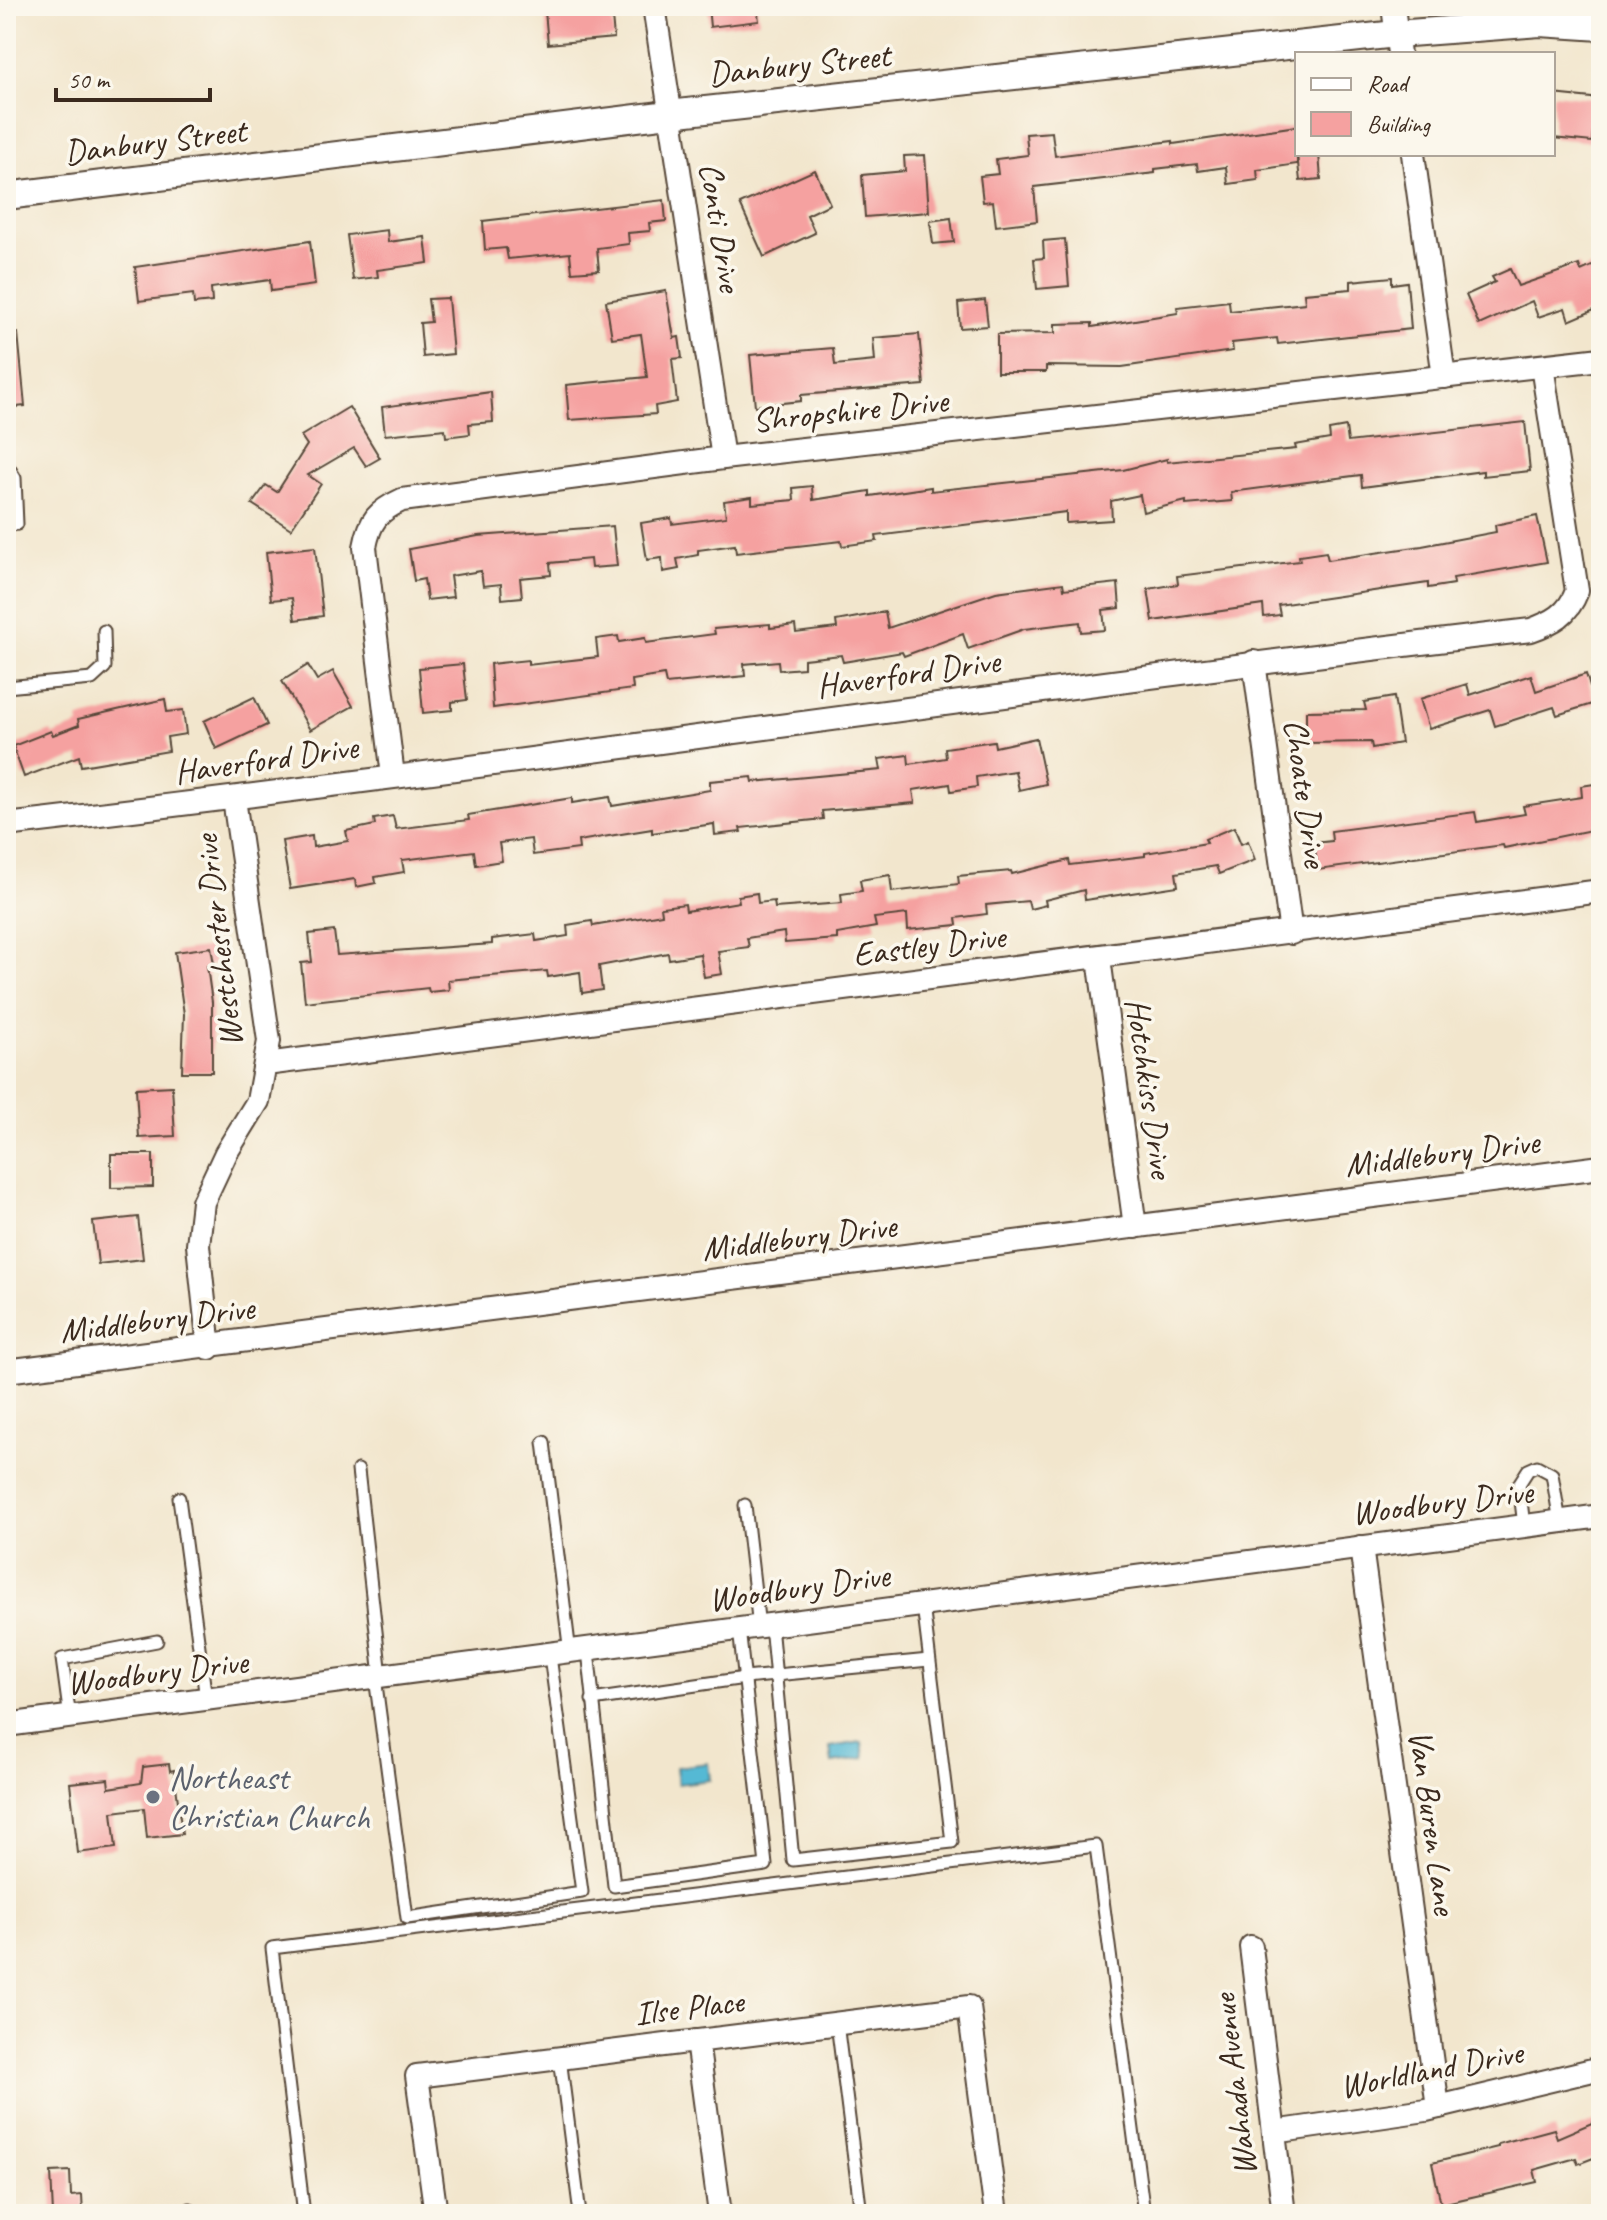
<svg xmlns="http://www.w3.org/2000/svg" width="1607" height="2220" font-family="Caveat,sans-serif">
<style>
.water{fill:#55b9d4;stroke:#487279;stroke-width:2}
.building{fill:#f5a1a0}
.lines{fill:none;stroke-linecap:round;stroke-linejoin:round}
.service-casing{stroke:#564638;stroke-width:15}
.minor-casing{stroke:#564638;stroke-width:26}
.tertiary-casing{stroke:#564638;stroke-width:30}
.service{stroke:#fff;stroke-width:11}
.minor{stroke:#fff;stroke-width:22}
.tertiary{stroke:#fff;stroke-width:26}
.worship-dot{fill:#6b7280;stroke:#fbf7ec;stroke-width:3}
.labels{text-anchor:middle;dominant-baseline:central;stroke-width:7;stroke-linejoin:round;paint-order:stroke}
.street-label{font-size:34px;fill:#3b2a1e;stroke:#fbf7ec}
.worship-label{font-size:34px;fill:#5b616d;stroke:#fbf7ec;text-anchor:start}
</style>
<rect width="100%" height="100%" fill="#fbf7ec"/>
<filter id="ink" filterUnits="userSpaceOnUse"><feTurbulence type="fractalNoise" baseFrequency=".0125" numOctaves="2"/><feDisplacementMap in="SourceGraphic" scale="16" xChannelSelector="R" yChannelSelector="G"/><feConvolveMatrix kernelMatrix="1 2 1 2 8 2 1 2 1" color-interpolation-filters="sRGB"/></filter>
<filter id="wash" filterUnits="userSpaceOnUse"><feTurbulence type="fractalNoise" baseFrequency=".006" numOctaves="4" result="noise"/><feDisplacementMap in="SourceGraphic" scale="32" xChannelSelector="R" yChannelSelector="G"/><feGaussianBlur stdDeviation="1.8" result="paint"/><feColorMatrix in="noise" values="0 0 0 0 0 0 0 0 0 0 0 0 0 0 0 0 0 1.4 0 .05"/><feComposite in="paint" operator="in"/></filter>
<g filter="url(#wash)">
<rect width="100%" height="100%" fill="#f2e6cd"/>
<g class="water">
<path d="M862,1742L864,1758L832,1763L830,1747Z"/>
<path d="M708,1763L710,1780L678,1784L676,1767Z"/>
</g>
<g id="blocks">
<g class="building">
<path d="M611,6L614,38L548,44L545,11Z"/>
<path d="M708,6H757L759,21L710,27Z"/>
<path d="M1553,94L1601,99V132L1593,131L1592,142L1553,138Z"/>
<path d="M1297,126V154H1319L1321,179L1300,181L1297,154V164L1257,170L1258,180L1228,184L1226,167L1198,171L1197,164L1155,169V173L1034,187L1037,221L996,226L993,201L983,202L980,176L998,174L996,159L1028,155L1026,134L1052,132L1055,156L1173,141V144Z"/>
<path d="M925,155L929,212L865,217L862,175L905,171L904,156Z"/>
<path d="M815,170L830,204L807,215L815,233L764,257L740,204Z"/>
<path d="M664,200L666,221L649,223L650,231L628,233L629,244L597,248L599,270L572,272L570,253L508,259L506,248L485,250L483,221Z"/>
<path d="M951,218L954,242L933,244L930,221Z"/>
<path d="M387,230L388,242L425,237L428,263L377,270L378,277L353,280L347,235Z"/>
<path d="M1065,239L1069,286L1037,289L1034,259L1044,258L1043,241Z"/>
<path d="M310,241L315,285L271,291L270,280L211,288L212,302L194,304L193,294L139,301L135,267Z"/>
<path d="M1601,262V307L1569,321L1565,308L1538,317L1532,301L1479,325L1466,295L1495,282L1492,277L1510,269L1518,286L1579,265L1581,271Z"/>
<path d="M1392,277V284L1407,282L1411,329L1278,344L1277,338L1232,343L1233,351L1122,367L1046,366V372H997V334L1055,333V324L1092,323V327L1178,313L1177,307L1229,301L1230,311L1305,303L1304,293L1351,289V281Z"/>
<path d="M666,291L674,338L679,337L682,358L672,359L677,402L655,406L656,414L569,420L566,385L647,377L641,334L612,338L606,301Z"/>
<path d="M448,298L453,354L423,357L420,323L431,322L428,299Z"/>
<path d="M985,300L988,326L960,328L958,303Z"/>
<path d="M18,333L25,406L6,408V334Z"/>
<path d="M919,334L924,385L801,395V401L755,406L750,355L833,348L835,365L875,361L873,338Z"/>
<path d="M491,392L493,422L469,424L470,434L446,437L445,429L385,435L382,407Z"/>
<path d="M349,407L380,458L366,466L354,448L308,475L321,484L291,529L252,504L266,485L277,492L307,445L301,436Z"/>
<path d="M1525,422L1530,471L1483,476V471L1362,487L1361,475L1231,492L1232,501L1186,505V501L1143,512L1140,495L1111,501L1112,520L1066,523V512L876,536L877,541L842,546L841,541L736,553L735,545L698,550V555L677,559L679,569L663,572L662,558L647,560L641,523L671,518L672,524L726,517L724,501L752,497V504L794,500L793,488L812,486L813,500L870,491V496L931,487V491L1123,470L1167,459V462L1296,449L1295,445L1330,439L1329,430L1346,427L1348,442Z"/>
<path d="M1537,516L1547,562L1453,578L1454,584L1428,588V583L1278,605L1280,615L1264,617L1263,605L1153,621L1148,589L1178,584L1177,576L1300,561L1299,556L1326,552L1328,560L1422,546L1496,532L1495,525Z"/>
<path d="M613,526L617,566L591,568L590,559L550,563L551,575L520,578L522,597L502,599L501,584L483,586L481,571L450,576L453,597L427,600L424,579L414,581L409,549L478,536Z"/>
<path d="M315,547L323,616L295,620L292,598L271,600L266,552Z"/>
<path d="M1063,583L1064,589L1118,583L1120,608L1103,610L1105,630L1081,632L1080,622L1024,629L968,649L963,634L904,656L902,652L843,662L841,655L804,659V668L779,670L778,661L744,664L745,676L666,684L664,675L632,680L633,689L493,708L490,664L528,660V665L598,657L596,639L618,636L619,642L645,638L646,643L715,634L714,629L770,624V628L795,625L796,633L837,628L836,621L885,612L888,628L996,592Z"/>
<path d="M463,664L467,700L452,702V710L423,713L419,668Z"/>
<path d="M308,665L317,680L333,671L353,706L310,730L282,681Z"/>
<path d="M1586,674L1595,703L1557,715L1554,707L1495,726L1490,710L1429,729L1420,699L1467,684L1470,695L1531,675L1536,691Z"/>
<path d="M254,697L267,725L216,749L204,721Z"/>
<path d="M1394,697L1401,743L1372,748L1371,742L1306,743V711L1366,710L1364,702Z"/>
<path d="M165,699L167,712L183,710L186,734L167,737L169,751L81,766L79,756L24,777L13,746L51,731L53,735L79,725L78,719Z"/>
<path d="M1036,738L1046,784L1019,790L1015,771L976,777L977,787L951,791L950,784L913,790L915,803L822,811L823,819L740,828L741,832L715,835L714,824L652,833V829L578,841L579,849L533,855L531,839L499,843L502,861L476,865L474,851L402,860L404,872L375,877L376,883L356,887L355,879L290,889L282,841L312,836L313,847L348,841L346,831L375,825L374,819L393,816L396,829L469,820L468,815L572,798V803L610,797L612,806L710,790V781L752,777L753,782L881,770L879,759L908,755L909,764L946,758L945,748L994,741L995,747Z"/>
<path d="M1601,783V828L1504,848L1503,845L1318,870L1314,843L1332,841L1331,831L1475,812L1477,822L1525,814L1523,806L1582,797L1581,786Z"/>
<path d="M1234,827L1241,844L1248,841L1255,860L1219,874L1216,866L1176,873L1178,886L1085,900L1084,890L1045,900L1046,905L1030,909L1028,901L986,905L987,914L956,918L957,925L908,930L907,914L874,918L876,927L837,934V939L785,943L784,932L747,938L749,947L718,951L722,974L704,977L700,954L669,959L668,953L599,966L602,990L582,993L580,972L548,977L547,971L448,980L449,990L429,992L428,988L305,1002L301,963L312,962L309,934L334,931L337,955L492,944V939L535,934L536,941L568,936L567,925L592,921L593,926L662,914L661,907L685,904L686,911L739,902L738,896L757,893L758,903L774,901L775,908L842,903L841,894L862,891L860,880L890,875L892,892L959,884L958,876L1011,871L1012,874L1069,860L1070,865L1145,856V853L1207,843L1205,839Z"/>
<path d="M211,947L214,964L207,966L212,1002V1072H182L184,1014L175,952Z"/>
<path d="M172,1086L175,1136L139,1138L136,1088Z"/>
<path d="M111,1154H153V1187L111,1188Z"/>
<path d="M138,1217L143,1259L98,1264L93,1222Z"/>
<path d="M169,1764L170,1771L174,1770L182,1834L147,1838L144,1808L112,1812L116,1848L78,1853L70,1783L108,1779L109,1788L141,1783L143,1767Z"/>
<path d="M1601,2119V2155L1578,2164L1576,2158L1534,2170L1537,2182L1441,2204L1432,2163L1498,2147V2144L1554,2129L1557,2138Z"/>
<path d="M70,2171L71,2196L82,2195L83,2214H53L51,2172Z"/>
</g>
</g>
</g>
<g filter="url(#ink)">
<use href="#blocks" fill-opacity="0" stroke="#564638" stroke-width="2"/>
<g class="lines">
<defs>
<g id="service">
<path d="M6,463L15,478L17,524L6,526"/>
<path d="M6,687L92,679L105,667L104,631"/>
<path d="M544,1442L570,1653"/>
<path d="M358,1470L381,1676"/>
<path d="M179,1498L206,1699"/>
<path d="M745,1505L759,1627"/>
<path d="M1524,1526L1519,1484L1528,1470L1537,1466L1552,1474L1560,1522"/>
<path d="M771,1625L793,1860L952,1842L923,1605"/>
<path d="M588,1651L614,1886L766,1865L739,1629"/>
<path d="M375,1677L407,1918L582,1892L550,1656"/>
<path d="M592,1700L745,1678L929,1660"/>
<path d="M70,1718L62,1659L157,1641"/>
<path d="M837,2023L861,2214"/>
<path d="M560,2058L580,2214"/>
<path d="M183,2214L190,2209L203,2214"/>
<path d="M304,2214L272,1948L1096,1846L1144,2214"/>
</g>
<g id="minor">
<path d="M654,6L723,458"/>
<path d="M1393,6L1399,54"/>
<path d="M1413,154L1444,377"/>
<path d="M1254,662L1291,933"/>
<path d="M393,776L365,547C370,520 378,511 402,500L723,458L1601,359"/>
<path d="M6,825C515,766 1022,689 1531,630C1553,622 1568,615 1577,591L1542,366"/>
<path d="M1099,958L1135,1227"/>
<path d="M266,1064L1601,891"/>
<path d="M209,1348L198,1245L203,1202L226,1153L258,1101L269,1041L234,799"/>
<path d="M6,1371L1601,1167"/>
<path d="M1361,1547L1438,2107"/>
<path d="M6,1725L1601,1516"/>
<path d="M1251,1947L1284,2214"/>
<path d="M697,2041L720,2214"/>
<path d="M1274,2132L1426,2110L1601,2068"/>
<path d="M436,2214L417,2076L969,2007L996,2214"/>
</g>
<path id="tertiary" d="M6,196L669,114L1396,34L1540,23L1601,27"/>
</defs>
<use href="#service" class="service-casing"/>
<use href="#minor" class="minor-casing"/>
<use href="#tertiary" class="tertiary-casing"/>
<use href="#service" class="service"/>
<use href="#minor" class="minor"/>
<use href="#tertiary" class="tertiary"/>
</g>
</g>
<circle class="worship-dot" cx="153" cy="1797" r="8"/>
<g class="labels">
<g class="street-label">
<text transform="translate(799 64) rotate(-6)">Danbury Street</text>
<text transform="translate(155 141) rotate(-7)">Danbury Street</text>
<text transform="translate(721 227) rotate(81)">Conti Drive</text>
<text transform="translate(850 410) rotate(-6)">Shropshire Drive</text>
<text transform="translate(908 673) rotate(-8)">Haverford Drive</text>
<text transform="translate(266 759) rotate(-8)">Haverford Drive</text>
<text transform="translate(1306 793) rotate(82)">Choate Drive</text>
<text transform="translate(218 941) rotate(-97)">Westchester Drive</text>
<text transform="translate(929 945) rotate(-7)">Eastley Drive</text>
<text transform="translate(1150 1088) rotate(82)">Hotchkiss Drive</text>
<text transform="translate(1442 1153) rotate(-7)">Middlebury Drive</text>
<text transform="translate(799 1237) rotate(-7)">Middlebury Drive</text>
<text transform="translate(157 1319) rotate(-7)">Middlebury Drive</text>
<text transform="translate(1442 1502) rotate(-7)">Woodbury Drive</text>
<text transform="translate(799 1587) rotate(-8)">Woodbury Drive</text>
<text transform="translate(157 1672) rotate(-7)">Woodbury Drive</text>
<text transform="translate(1433 1822) rotate(82)">Van Buren Lane</text>
<text transform="translate(689 2007) rotate(-7)">Ilse Place</text>
<text transform="translate(1431 2069) rotate(-11)">Worldland Drive</text>
<text transform="translate(1234 2085) rotate(-97)">Wahada Avenue</text>
</g>
<g class="worship-label">
<text x="169" y="1777">Northeast<tspan x="169" dy="39">Christian Church</tspan></text>
</g>
</g>
<rect width="1607" height="2220" fill="none" stroke="#fbf7ec" stroke-width="32"/>
<rect x="1295" y="52" width="260" height="104" fill="#fbf7ec" stroke="#aea59a" stroke-width="2"/>
<rect x="1311" y="78" width="40" height="12" fill="#ffffff" stroke="#aea59a" stroke-width="2"/>
<text x="1367" y="92" font-size="24" fill="#3b2a1e">Road</text>
<rect x="1311" y="112" width="40" height="24" fill="#f5a1a0" stroke="#aea59a" stroke-width="2"/>
<text x="1367" y="132" font-size="24" fill="#3b2a1e">Building</text>
<path d="M56 88v12h154v-12" fill="none" stroke="#3b2a1e" stroke-width="4"/>
<text x="68" y="88" font-size="24" fill="#3b2a1e" stroke="#fbf7ec" stroke-width="6" paint-order="stroke">50 m</text>
</svg>
